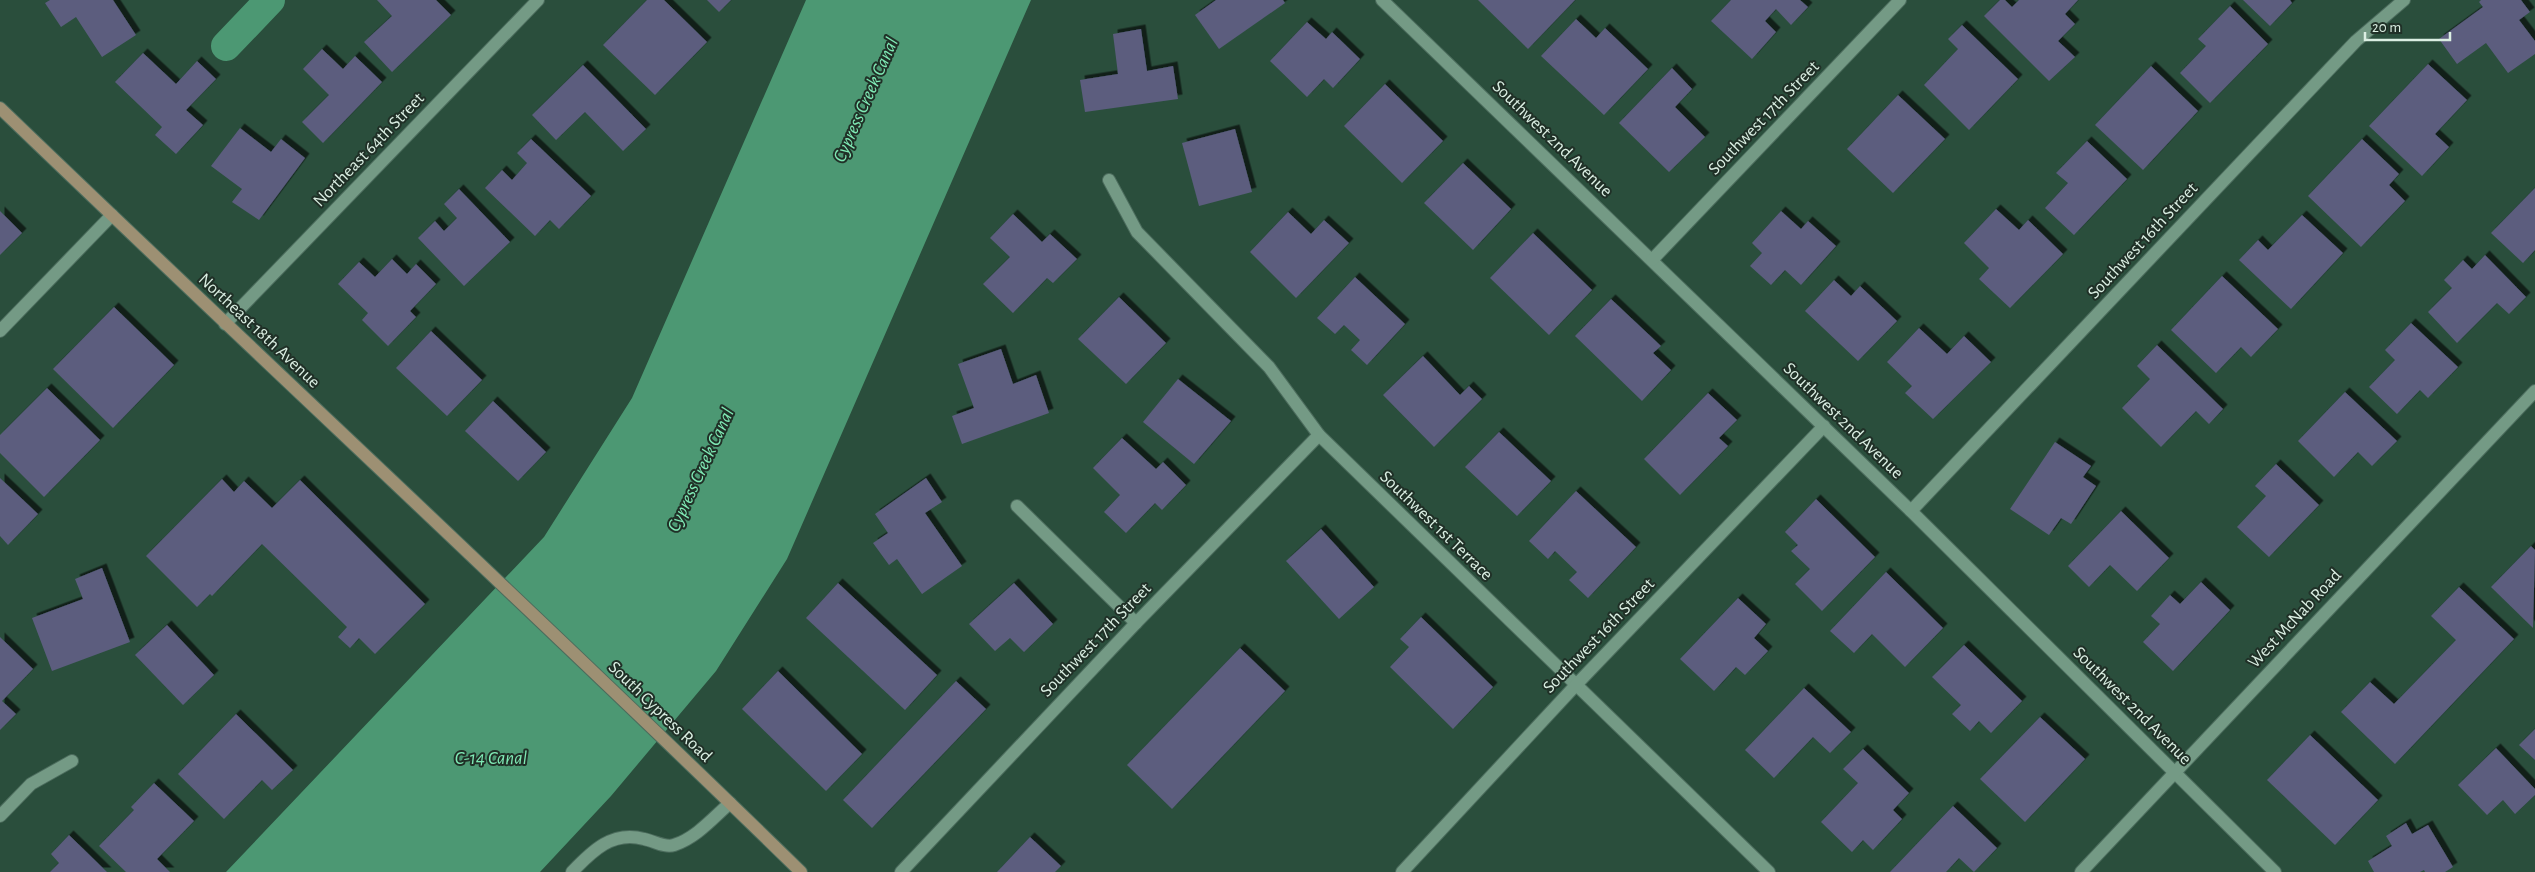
<svg xmlns="http://www.w3.org/2000/svg" width="2535" height="872" font-family="'Alegreya Sans',sans-serif">
<style>
.water{fill:#4c9873}
.lines{fill:none;stroke-linecap:round;stroke-linejoin:round}
.canal{stroke:#4c9873;stroke-width:30}
.building{fill:#5b5d7e;filter:url(#shadow)}
.street-casing{stroke:#4c6c5d;stroke-width:14}
.secondary-casing{stroke:#4c6c5d;stroke-width:14}
.street{stroke:#749a85;stroke-width:12}
.secondary{stroke:#9d9073;stroke-width:12}
.labels{text-anchor:middle;dominant-baseline:central;stroke-width:4;stroke-linejoin:round;paint-order:stroke}
.street-label{font-size:18px;fill:#dbefe3;stroke:#203027}
.water-label{font-size:19px;font-style:italic;fill:#80ebb6;stroke:#203027}
</style>
<defs>
<filter id="shadow"><feDropShadow dx="4.5" dy="-4.5" stdDeviation="0" flood-color="#0009"/></filter>
</defs>
<rect width="100%" height="100%" fill="#2a4e3c"/>
<path class="water" d="M806,0H1031L787,559L716,671L611,796L540,872H226L544,537L632,398Z"/>
<g class="lines">
<path class="canal" d="M226,46L270,0"/>
</g>
<g class="building">
<path d="M50,0H113L136,35L102,57L76,17L61,27L45,3Z"/>
<path d="M377,0H436L451,15L392,72L364,42L392,16Z"/>
<path d="M647,0H664L707,42L655,95L603,45Z"/>
<path d="M707,0H731L719,12Z"/>
<path d="M1216,0H1283L1285,3L1219,49L1195,15Z"/>
<path d="M1478,0H1575L1528,49Z"/>
<path d="M1731,0H1800L1808,7L1791,25L1776,9L1765,21L1776,32L1752,59L1711,21Z"/>
<path d="M2000,0H2005L2012,7L2019,0H2078L2065,14L2075,24L2058,41L2075,57L2049,81L1984,16Z"/>
<path d="M2243,0H2290L2292,3L2270,26Z"/>
<path d="M2481,0H2521L2530,12L2519,20L2535,41V54L2508,73L2486,43L2457,64L2439,39L2483,7L2479,2Z"/>
<path d="M2230,6L2268,44L2210,103L2180,73L2206,46L2198,39Z"/>
<path d="M1576,19L1596,38L1605,28L1648,69L1604,115L1541,56Z"/>
<path d="M1307,22L1326,39L1332,32L1360,59L1333,88L1324,79L1307,97L1270,61Z"/>
<path d="M1962,25L2018,79L1969,130L1924,85L1958,49L1948,39Z"/>
<path d="M1141,29L1147,71L1173,66L1178,99L1085,112L1080,80L1118,74L1113,34Z"/>
<path d="M322,49L343,69L355,56L382,82L323,143L302,122L329,95L303,69Z"/>
<path d="M143,53L176,84L197,61L216,79L186,110L203,125L176,154L155,135L162,127L115,82Z"/>
<path d="M2428,64L2467,100L2435,134L2449,147L2422,176L2369,126Z"/>
<path d="M583,65L646,129L623,151L585,112L556,140L532,115Z"/>
<path d="M2151,66L2198,111L2143,170L2095,125Z"/>
<path d="M1672,68L1692,89L1675,107L1705,137L1669,172L1619,123Z"/>
<path d="M1385,84L1443,141L1402,183L1344,126Z"/>
<path d="M1898,95L1945,139L1893,193L1847,149Z"/>
<path d="M240,128L271,152L281,139L305,158L259,220L232,202L242,189L211,166Z"/>
<path d="M1235,129L1252,192L1199,206L1182,143Z"/>
<path d="M531,139L591,196L559,229L550,220L535,236L485,188L502,170L512,180L527,163L517,153Z"/>
<path d="M2362,139L2399,174L2389,185L2405,201L2361,247L2308,196Z"/>
<path d="M2087,141L2127,179L2074,235L2045,208L2068,183L2056,173Z"/>
<path d="M1463,163L1511,209L1473,250L1424,203Z"/>
<path d="M2535,188V250L2523,263L2491,233Z"/>
<path d="M459,189L510,242L464,286L418,238L435,221L444,231L457,218L444,204Z"/>
<path d="M1996,209L2019,230L2028,220L2063,254L2010,308L1979,279L1989,268L1964,243Z"/>
<path d="M0,211L22,233L0,255Z"/>
<path d="M1781,211L1801,229L1808,221L1836,246L1801,285L1785,270L1771,285L1750,266L1762,253L1752,243Z"/>
<path d="M1288,212L1311,234L1324,220L1349,243L1296,298L1250,252Z"/>
<path d="M1013,214L1042,242L1050,234L1077,259L1053,283L1047,278L1013,313L983,284L1010,257L990,238Z"/>
<path d="M2302,215L2343,253L2291,309L2239,260L2258,240L2268,250Z"/>
<path d="M1533,233L1592,290L1549,335L1490,278Z"/>
<path d="M2485,255L2526,297L2509,314L2497,303L2457,343L2428,312L2452,288L2444,280L2463,260L2472,269Z"/>
<path d="M392,259L407,274L416,264L436,284L410,311L416,317L388,346L362,320L368,313L338,284L359,262L375,277Z"/>
<path d="M2222,276L2278,329L2251,357L2241,347L2216,373L2171,330Z"/>
<path d="M1355,277L1405,324L1367,365L1351,350L1360,340L1344,325L1335,334L1317,318Z"/>
<path d="M1834,280L1851,296L1860,286L1897,321L1858,361L1805,311Z"/>
<path d="M1119,297L1166,343L1126,384L1078,339Z"/>
<path d="M1611,299L1661,346L1653,353L1671,370L1642,401L1575,336Z"/>
<path d="M114,307L174,365L113,428L53,369Z"/>
<path d="M2411,323L2458,367L2428,398L2420,390L2397,414L2369,387L2395,360L2385,350Z"/>
<path d="M1919,328L1947,354L1964,336L1991,362L1933,419L1905,393L1912,386L1887,362Z"/>
<path d="M431,331L482,380L447,416L396,368Z"/>
<path d="M2157,345L2223,409L2209,424L2196,411L2161,447L2122,408L2150,379L2137,366Z"/>
<path d="M1001,349L1013,384L1036,375L1049,413L962,444L952,416L974,408L958,364Z"/>
<path d="M1423,356L1460,395L1469,386L1482,399L1434,447L1383,395Z"/>
<path d="M1178,379L1231,421L1194,464L1143,422Z"/>
<path d="M47,388L100,440L44,497L0,453V435Z"/>
<path d="M2345,392L2397,441L2372,466L2358,452L2334,477L2298,441Z"/>
<path d="M1708,393L1737,420L1719,438L1728,446L1680,495L1644,459Z"/>
<path d="M493,401L546,452L518,481L465,431Z"/>
<path d="M1499,432L1551,481L1517,516L1465,467Z"/>
<path d="M1122,438L1156,469L1163,462L1186,485L1162,510L1155,503L1126,533L1104,512L1120,495L1093,468Z"/>
<path d="M2055,442L2091,466L2083,477L2096,486L2071,524L2061,518L2049,535L2010,509Z"/>
<path d="M2276,464L2319,505L2269,557L2237,527L2266,496L2255,486Z"/>
<path d="M0,478L38,514L8,545L0,536Z"/>
<path d="M926,478L942,502L925,513L962,566L922,594L897,559L889,565L873,543L888,533L875,514Z"/>
<path d="M222,479L234,492L244,481L272,508L300,480L425,604L375,654L359,638L350,648L338,637L347,627L262,544L212,596L210,594L197,607L146,556Z"/>
<path d="M1576,491L1636,547L1588,598L1569,580L1577,572L1555,551L1548,559L1529,541Z"/>
<path d="M1816,499L1875,557L1822,611L1795,584L1810,569L1791,551L1798,545L1785,532Z"/>
<path d="M2121,511L2169,558L2137,591L2110,565L2089,587L2068,566Z"/>
<path d="M1321,529L1374,587L1339,619L1286,561Z"/>
<path d="M2531,546L2535,550L2533,628L2491,587Z"/>
<path d="M102,568L130,642L52,671L32,618L83,599L75,579Z"/>
<path d="M1886,572L1943,628L1905,667L1872,634L1854,653L1830,631Z"/>
<path d="M2201,582L2230,610L2173,671L2143,642L2160,624L2151,616L2170,595L2180,604Z"/>
<path d="M838,583L937,675L905,710L806,618Z"/>
<path d="M1014,583L1053,624L1024,652L1010,638L995,651L969,624Z"/>
<path d="M2459,587L2514,639L2395,764L2341,712L2370,682L2394,704L2456,640L2431,616Z"/>
<path d="M1738,598L1766,624L1754,638L1768,651L1745,675L1736,667L1714,691L1680,659Z"/>
<path d="M1421,617L1493,687L1453,729L1390,667L1409,647L1400,639Z"/>
<path d="M167,625L214,675L183,705L135,655Z"/>
<path d="M0,637L33,669L2,701L16,714L0,730Z"/>
<path d="M1964,645L2022,701L1991,733L1979,721L1970,731L1952,714L1961,705L1932,677Z"/>
<path d="M1240,648L1285,691L1172,809L1127,765Z"/>
<path d="M778,671L862,754L826,791L742,709Z"/>
<path d="M956,681L986,709L872,828L843,800Z"/>
<path d="M1804,688L1851,732L1830,753L1813,737L1774,778L1745,750Z"/>
<path d="M236,714L293,770L272,790L262,780L224,819L178,774Z"/>
<path d="M2040,717L2085,759L2025,822L1980,779Z"/>
<path d="M2535,729V760L2519,745Z"/>
<path d="M2310,735L2378,800L2335,845L2267,780Z"/>
<path d="M2496,748L2535,789V795L2515,814L2503,800L2487,815L2458,785Z"/>
<path d="M1863,749L1909,793L1893,810L1902,819L1873,850L1863,840L1852,852L1821,822L1858,783L1843,769Z"/>
<path d="M154,783L194,821L157,859L170,872H126L99,846L134,810L131,807Z"/>
<path d="M1953,806L1997,848L1974,872L1959,858L1946,872H1890Z"/>
<path d="M2406,823L2412,834L2428,825L2453,867L2445,872H2425L2424,870L2420,872H2374L2368,861L2392,846L2386,836Z"/>
<path d="M69,835L107,872H50L59,863L51,854Z"/>
<path d="M1030,837L1061,866L1055,872H997Z"/>
</g>
<g class="lines">
<defs>
<g id="street">
<path d="M1382,0L1911,511L2275,872"/>
<path d="M1109,180L1137,232L1269,367L1319,435L1769,872"/>
<path d="M1652,260L1900,0"/>
<path d="M225,324L538,0"/>
<path d="M0,331L112,215"/>
<path d="M1017,506L1136,623"/>
<path d="M1911,511L2356,41L2404,0"/>
<path d="M0,816L31,784L72,761"/>
<path d="M572,872C592,851 613,830 644,839C654,841 665,848 674,845C696,838 713,818 730,803"/>
<path d="M901,872L1136,623L1319,435"/>
<path d="M1402,872L1575,686L1824,426"/>
<path d="M2081,872L2535,391"/>
</g>
<path id="secondary" d="M0,108C266,364 537,614 801,872"/>
</defs>
<use href="#street" class="street-casing"/>
<use href="#secondary" class="secondary-casing"/>
<use href="#street" class="street"/>
<use href="#secondary" class="secondary"/>
</g>
<g class="labels">
<g class="street-label">
<text transform="translate(1764 118) rotate(-46)">Southwest 17th Street</text>
<text transform="translate(1552 139) rotate(44)">Southwest 2nd Avenue</text>
<text transform="translate(369 150) rotate(-46)">Northeast 64th Street</text>
<text transform="translate(2143 241) rotate(-47)">Southwest 16th Street</text>
<text transform="translate(259 331) rotate(43)">Northeast 18th Avenue</text>
<text transform="translate(1843 421) rotate(44)">Southwest 2nd Avenue</text>
<text transform="translate(1436 526) rotate(44)">Southwest 1st Terrace</text>
<text transform="translate(2295 619) rotate(-47)">West McNab Road</text>
<text transform="translate(1599 636) rotate(-46)">Southwest 16th Street</text>
<text transform="translate(1096 640) rotate(-46)">Southwest 17th Street</text>
<text transform="translate(2132 706) rotate(45)">Southwest 2nd Avenue</text>
<text transform="translate(660 712) rotate(44)">South Cypress Road</text>
</g>
<g class="water-label">
<text transform="translate(866 100) rotate(-66)">Cypress Creek Canal</text>
<text transform="translate(701 470) rotate(-65)">Cypress Creek Canal</text>
<text x="491" y="758">C-14 Canal</text>
</g>
</g>
<path d="M2365 32v8h85v-8" fill="none" stroke="#dbefe3" stroke-width="2.5"/>
<text x="2372" y="32" font-size="15" fill="#dbefe3" stroke="#203027" stroke-width="4" paint-order="stroke">20 m</text>
</svg>
